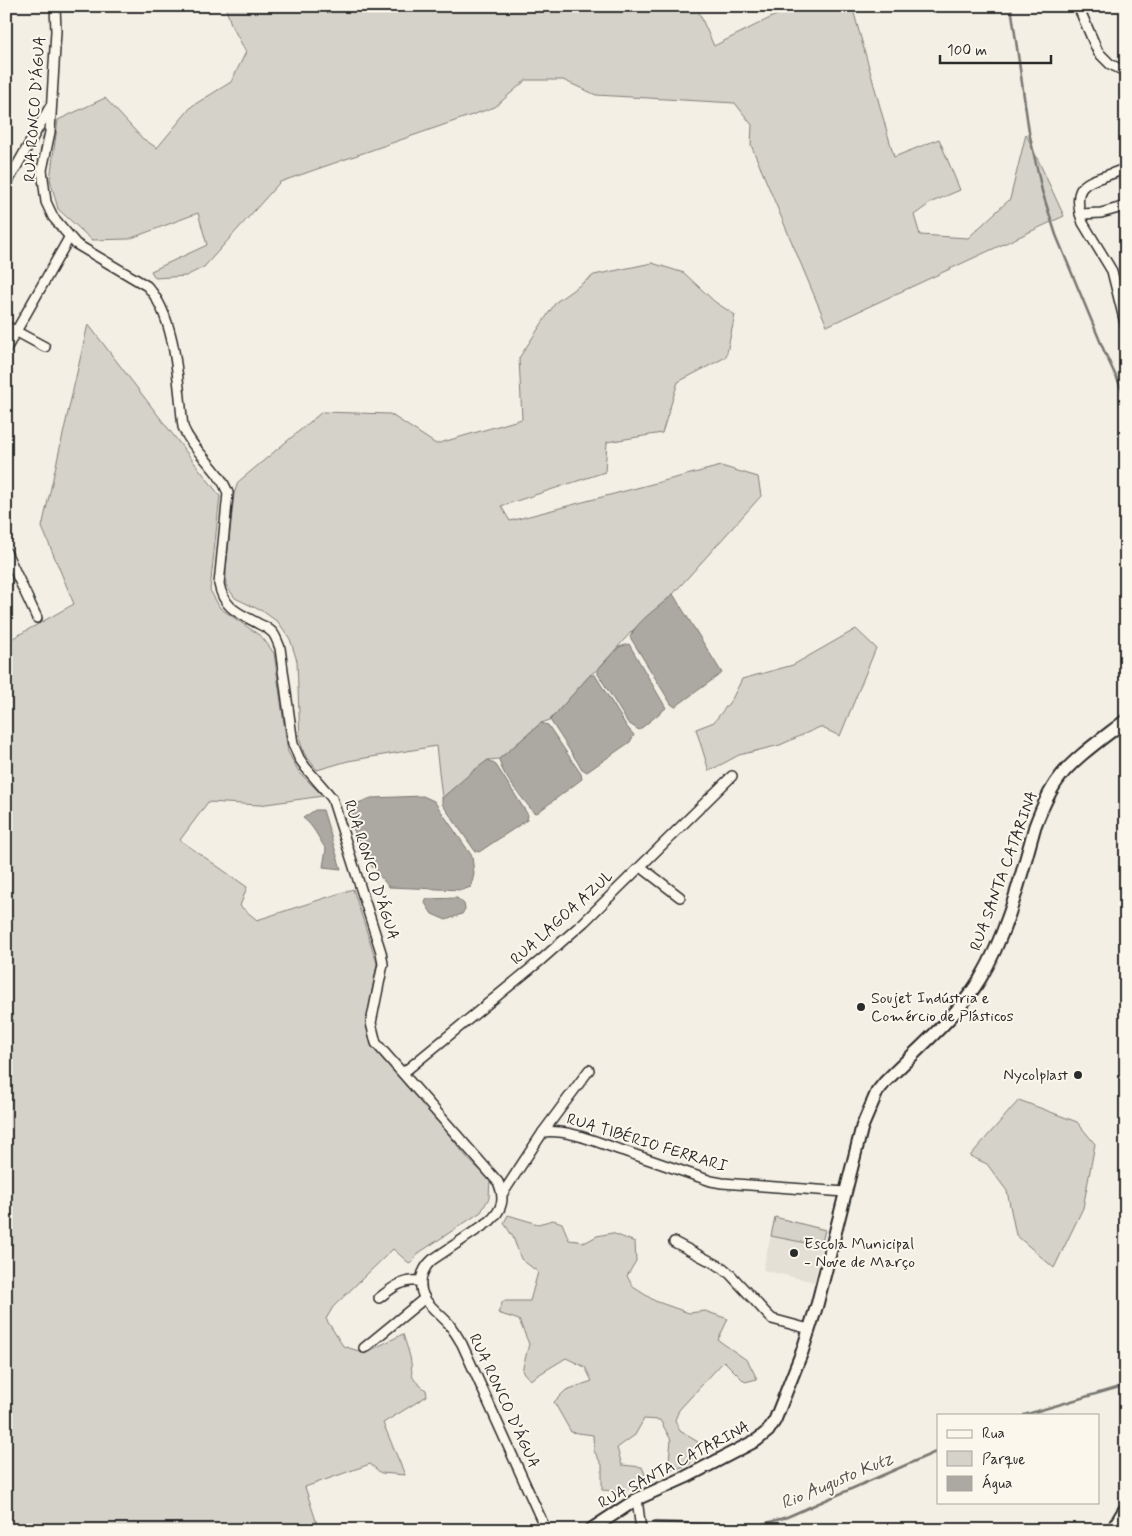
<svg xmlns="http://www.w3.org/2000/svg" width="1132" height="1536" font-family="Mynerve,sans-serif">
<style>
.built{fill:#e4e0d6}
.green{fill:#d5d2c9;stroke:#807e7a}
.water{fill:#aca9a2;stroke:#787772}
.lines{fill:none;stroke-linecap:round;stroke-linejoin:round}
.stream{stroke:#787772;stroke-width:2.5}
.minor-casing{stroke:#2b2b2b;stroke-width:12}
.tertiary-casing{stroke:#2b2b2b;stroke-width:15}
.motorway-casing{stroke:#2b2b2b;stroke-width:20}
.minor{stroke:#fbf7ec;stroke-width:9}
.tertiary{stroke:#fbf7ec;stroke-width:11}
.motorway{stroke:#fbf7ec;stroke-width:16}
.poi-dot{fill:#2b2b2b;stroke:#fbf7ec;stroke-width:2}
.labels{text-anchor:middle;dominant-baseline:central;stroke-width:4;stroke-linejoin:round;paint-order:stroke}
.street-label{font-size:16px;fill:#2b2b2b;stroke:#fbf7ec}
.poi-label{font-size:16px;fill:#2b2b2b;stroke:#fbf7ec;text-anchor:start}
.water-label{font-size:18px;font-style:italic;fill:#585755;stroke:#fbf7ec}
</style>
<rect width="100%" height="100%" fill="#f3efe4"/>
<filter id="ink" filterUnits="userSpaceOnUse"><feTurbulence type="fractalNoise" baseFrequency=".02" numOctaves="2"/><feDisplacementMap in="SourceGraphic" scale="10" xChannelSelector="R" yChannelSelector="G"/><feConvolveMatrix kernelMatrix="1 2 1 2 8 2 1 2 1" color-interpolation-filters="sRGB"/></filter>
<g filter="url(#ink)">
<path class="built" d="M775,1217L826,1229L814,1282L763,1270Z"/>
<g class="green">
<path d="M225,6H696L714,46L794,6H852L894,157L939,139L960,190L932,202L914,215L920,235L968,238L1010,199L1026,134L1064,216L827,326L751,145L752,125L735,103L596,95L563,80H526L495,107L280,182L204,267L186,276L155,278L151,271L207,245L198,213L129,239L92,240L58,209L50,179L58,120L105,98L142,138L157,148L192,106L231,82L246,52L231,24Z"/>
<path d="M652,263L684,273L715,302L735,315L726,357L678,382L662,433L607,442L605,472L501,506L510,521L721,466L758,477L761,496L673,594L632,631L598,669L590,675L550,720L541,723L499,759L488,760L442,798L436,746L348,761L317,770L304,753L300,741L297,661L290,639L279,623L264,612L235,598L226,585V569L234,494L238,482L322,412L390,414L436,444L522,419L519,358L556,302L594,275Z"/>
<path d="M88,324L220,496L210,590L220,608L262,637L274,653L288,752L299,772L323,796L259,805L208,802L180,840L247,887L240,906L257,920L353,889L377,963L366,1024L372,1047L442,1126L469,1160L490,1179L489,1198L481,1212L420,1252L410,1264L393,1249L333,1307L326,1319L343,1346L365,1353L403,1334C405,1341 408,1349 410,1357C414,1376 407,1376 426,1390L427,1396L383,1423L405,1475L381,1473L370,1464L305,1487L319,1530H6V646L13,638L74,604L42,527Z"/>
<path d="M856,629L876,648L840,736L820,727L780,745L739,755L709,771L696,729L714,722L732,699L742,679L793,665Z"/>
<path d="M1019,1100L1077,1122L1095,1144L1083,1208L1054,1268L1016,1235L1007,1191L987,1164L970,1156Z"/>
<path d="M508,1215L538,1224L553,1220L562,1223L569,1240L586,1242L597,1236L612,1233L635,1242L636,1261L627,1276L633,1287L655,1301L689,1313L705,1311L728,1319L718,1340L748,1361L757,1379L745,1382L724,1361L679,1410L675,1420L680,1431L698,1442L690,1464L679,1468L668,1470L671,1440L660,1420L644,1419L635,1435L617,1448L622,1465L642,1467L645,1474L625,1492L602,1490V1465L594,1451L593,1435L571,1432L554,1402L566,1390L592,1381L585,1367L566,1358L530,1380L522,1371L529,1344L519,1320L498,1313L503,1301H530L538,1272L521,1259L513,1237L504,1223Z"/>
<path d="M775,1217L825,1230L821,1246L771,1236Z"/>
</g>
<g class="water">
<path d="M673,594L722,673L675,707L671,704L630,637C638,619 660,607 673,594Z"/>
<path d="M629,644L666,708L639,730L628,723L598,674V669L619,647Z"/>
<path d="M590,675H595L627,727L634,735L630,742L587,772L582,769L550,720Z"/>
<path d="M541,723L548,725L581,774L582,779L537,813L533,812C523,798 501,775 499,759Z"/>
<path d="M488,760L496,765L528,815L527,820L479,852L475,851L442,804V798L473,771Z"/>
<path d="M423,796L434,801L472,856L474,874L471,887L462,890L389,887L364,857L348,814L353,805L371,798Z"/>
<path d="M315,810H323L341,869L323,867L326,849C318,838 314,826 303,818Z"/>
<path d="M457,898L464,904L465,909L462,914L446,920L432,914L425,903L426,899Z"/>
</g>
<g class="lines">
<g class="stream">
<path d="M1011,6L1029,132L1042,191L1056,235L1105,353L1126,398"/>
<path d="M1024,1415L1126,1385"/>
<path d="M654,1522L756,1526L787,1517L938,1451"/>
</g>
<defs>
<g id="minor">
<path d="M55,6L56,31L50,132L42,170L46,202L53,217L76,244L147,286C177,318 178,385 183,427C193,452 219,468 228,493L219,584C224,609 239,613 259,624C264,626 269,629 273,633C276,637 278,643 280,648L293,744L299,758L306,768L332,798L381,952L383,964L371,1023L376,1043L498,1182C505,1198 503,1209 490,1221L432,1260C421,1270 417,1285 425,1299C431,1308 442,1316 449,1324C454,1331 458,1337 462,1344L546,1530"/>
<path d="M1078,6L1098,52L1110,64L1126,72"/>
<path d="M1126,168C1095,183 1067,176 1083,223L1112,271L1126,327"/>
<path d="M6,185L50,107"/>
<path d="M1080,214L1101,213L1126,206"/>
<path d="M6,326L45,347"/>
<path d="M6,349L69,238"/>
<path d="M6,552L37,618"/>
<path d="M641,867L680,897"/>
<path d="M403,1073L541,960L584,922L732,776"/>
<path d="M543,1132L589,1070"/>
<path d="M503,1193L543,1132C570,1129 598,1143 624,1151C653,1161 682,1171 711,1181L722,1183L845,1192"/>
<path d="M674,1242L723,1268L730,1274L767,1314L772,1319L809,1329"/>
<path d="M379,1298C393,1287 403,1279 421,1281"/>
<path d="M364,1348L425,1298"/>
<path d="M637,1499L641,1530"/>
</g>
<path id="tertiary" d="M590,1530L637,1499L686,1477L757,1440L768,1431L775,1420L802,1352L817,1305L862,1127L877,1092L885,1082C916,1050 957,1017 980,979C1007,934 1021,876 1035,826C1042,808 1049,791 1060,777C1074,758 1106,736 1126,720"/>
<path id="motorway" d="M1115,1530L1126,1512"/>
</defs>
<use href="#minor" class="minor-casing"/>
<use href="#tertiary" class="tertiary-casing"/>
<use href="#motorway" class="motorway-casing"/>
<use href="#minor" class="minor"/>
<use href="#tertiary" class="tertiary"/>
<use href="#motorway" class="motorway"/>
</g>
</g>
<g class="poi-dot">
<circle cx="861" cy="1007" r="5"/>
<circle cx="1078" cy="1075" r="5"/>
<circle cx="794" cy="1253" r="5"/>
</g>
<g class="labels">
<g class="street-label">
<text transform="translate(35 109) rotate(-86)">RUA RONCO D’ÁGUA</text>
<text transform="translate(371 870) rotate(72)">RUA RONCO D’ÁGUA</text>
<text transform="translate(1004 871) rotate(-70)">RUA SANTA CATARINA</text>
<text transform="translate(562 918) rotate(-42)">RUA LAGOA AZUL</text>
<text transform="translate(647 1143) rotate(17)">RUA TIBÉRIO FERRARI</text>
<text transform="translate(504 1401) rotate(65)">RUA RONCO D’ÁGUA</text>
<text transform="translate(674 1465) rotate(-28)">RUA SANTA CATARINA</text>
</g>
<g class="poi-label">
<text x="871" y="998">Soujet Indústria e<tspan x="871" dy="18">Comércio de Plásticos</tspan></text>
<text x="1068" y="1075" text-anchor="end">Nycolplast</text>
<text x="804" y="1244">Escola Municipal<tspan x="804" dy="18">- Nove de Março</tspan></text>
</g>
<g class="water-label">
<text transform="translate(837 1481) rotate(-23)">Rio Augusto Kutz</text>
</g>
</g>
<rect width="1132" height="1536" fill="none" stroke="#fbf7ec" stroke-width="25"/>
<rect x="12" y="12" width="1107" height="1511" fill="none" stroke="#2b2b2b" stroke-width="2" filter="url(#ink)"/>
<rect x="937" y="1414" width="162" height="90" fill="#fbf7ec" stroke="#a8a59f"/>
<rect x="947" y="1430" width="25" height="8" fill="#fbf7ec" stroke="#a8a59f"/>
<text x="982" y="1438" font-size="15" fill="#2b2b2b">Rua</text>
<rect x="947" y="1451" width="25" height="15" fill="#d5d2c9" stroke="#a8a59f"/>
<text x="982" y="1464" font-size="15" fill="#2b2b2b">Parque</text>
<rect x="947" y="1476" width="25" height="15" fill="#aca9a2" stroke="#a8a59f"/>
<text x="982" y="1488" font-size="15" fill="#2b2b2b">Água</text>
<path d="M940 55v8h111v-8" fill="none" stroke="#2b2b2b" stroke-width="2.5"/>
<text x="947" y="55" font-size="15" fill="#2b2b2b" stroke="#fbf7ec" stroke-width="4" paint-order="stroke">100 m</text>
</svg>
